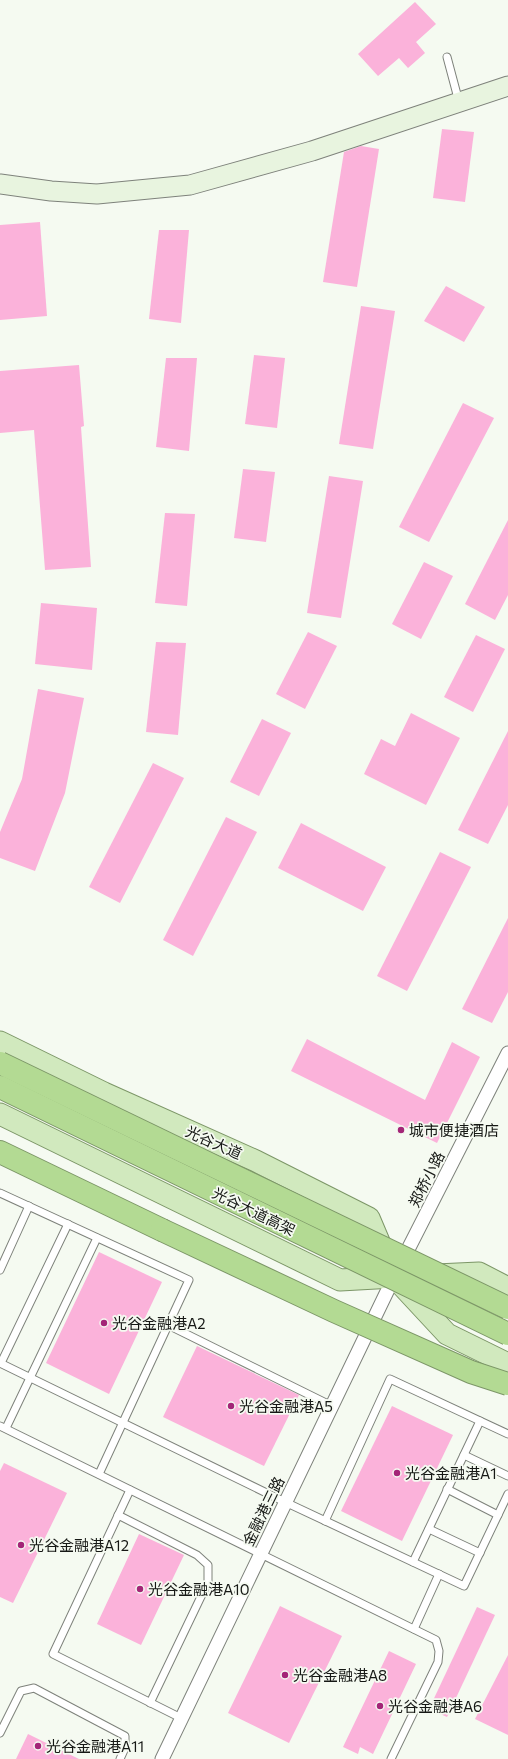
<svg xmlns="http://www.w3.org/2000/svg" width="508" height="1759" font-family="Commissioner,'Noto Sans SC',sans-serif">
<style>
.building{fill:#fbb2da}
.lines{fill:none;stroke-linecap:round;stroke-linejoin:round}
.lane-casing{stroke:#7e827b;stroke-width:9}
.street-casing{stroke:#7e827b;stroke-width:15}
.secondary-casing{stroke:#7e827b;stroke-width:21}
.primary-casing{stroke:#7c9667;stroke-width:23}
.highway-casing{stroke:#7c9667;stroke-width:24}
.lane{stroke:#fff;stroke-width:7}
.street{stroke:#fff;stroke-width:13}
.secondary{stroke:#e8f4df;stroke-width:19}
.primary{stroke:#d1e9be;stroke-width:21}
.highway{stroke:#b3da93;stroke-width:22}
.highway-bridge-casing{stroke:#7c9667;stroke-width:24;stroke-linecap:butt}
.highway-bridge{stroke:#b3da93;stroke-width:22}
.poi-dot{fill:#a32577;stroke:#f5faf1;stroke-width:1.5}
.labels{text-anchor:middle;dominant-baseline:central;stroke-width:3.5;stroke-linejoin:round;paint-order:stroke}
.poi-label{font-size:15px;fill:#161815;stroke:#f5faf1;text-anchor:start}
.street-label{font-size:15px;fill:#161815;stroke:#f5faf1}
</style>
<rect width="100%" height="100%" fill="#f5faf1"/>
<g class="building">
<path d="M415,2L436,24L416,42L425,53L408,68L399,58L378,76L358,54Z"/>
<path d="M442,129L474,132L465,202L433,198Z"/>
<path d="M361,146L379,149L357,287L323,282L344,152Z"/>
<path d="M40,222L47,316L0,320V225Z"/>
<path d="M159,230H189L181,323L149,319Z"/>
<path d="M446,286L485,307L464,342L424,321Z"/>
<path d="M361,306L395,311L373,449L339,444Z"/>
<path d="M254,355L285,358L277,428L245,424Z"/>
<path d="M166,358H197L189,451L156,447Z"/>
<path d="M79,365L84,426L81,427L91,567L45,570L34,430L0,433V371Z"/>
<path d="M463,403L494,418L429,542L399,527Z"/>
<path d="M243,469L275,472L266,542L234,538Z"/>
<path d="M329,476L363,481L341,618L307,613Z"/>
<path d="M165,513L195,514L187,606L155,603Z"/>
<path d="M508,520V595L495,620L465,604Z"/>
<path d="M424,562L453,576L421,639L392,624Z"/>
<path d="M41,603L97,608L92,670L35,664Z"/>
<path d="M308,632L337,646L305,709L276,694Z"/>
<path d="M476,635L505,649L473,712L444,697Z"/>
<path d="M156,642L186,643L178,735L146,732Z"/>
<path d="M38,689L84,698L65,793L35,871L0,858V832L22,779Z"/>
<path d="M411,713L460,738L426,805L364,774L381,739L395,746Z"/>
<path d="M262,719L291,733L259,796L230,782Z"/>
<path d="M508,731V805L488,844L458,830Z"/>
<path d="M153,763L184,778L120,903L89,887Z"/>
<path d="M226,817L257,832L193,956L163,940Z"/>
<path d="M301,823L386,867L363,911L278,868Z"/>
<path d="M440,852L471,867L407,991L377,976Z"/>
<path d="M508,918V992L492,1023L462,1009Z"/>
<path d="M307,1039L425,1100L452,1042L480,1057L437,1143L291,1071Z"/>
<path d="M99,1252L162,1282L109,1394L46,1363Z"/>
<path d="M197,1346L299,1395L264,1466L163,1417Z"/>
<path d="M392,1406L453,1435L402,1541L341,1511Z"/>
<path d="M4,1463L67,1493L13,1603L0,1597V1471Z"/>
<path d="M139,1534L184,1555L141,1645L97,1624Z"/>
<path d="M280,1606L342,1636L289,1743L228,1713Z"/>
<path d="M477,1607L495,1615L447,1717L429,1709Z"/>
<path d="M389,1651L416,1664L373,1754L360,1747L358,1754L343,1747Z"/>
<path d="M508,1655V1735L475,1719Z"/>
<path d="M28,1734L79,1759H16Z"/>
</g>
<g class="lines">
<defs>
<g id="lane">
<path d="M447,57L459,102"/>
<path d="M0,1193L189,1280L99,1474"/>
<path d="M0,1270L29,1206"/>
<path d="M168,1325L332,1406"/>
<path d="M0,1363L285,1502L464,1586L508,1494"/>
<path d="M1,1363L68,1224"/>
<path d="M0,1426L436,1640L439,1651L438,1662L391,1759"/>
<path d="M6,1428L97,1238"/>
<path d="M464,1455L508,1476"/>
<path d="M447,1489L498,1515"/>
<path d="M130,1490L53,1654L181,1718"/>
<path d="M118,1515L197,1555L208,1565V1582L150,1703"/>
<path d="M325,1521L390,1379L508,1434"/>
<path d="M429,1529L480,1553"/>
<path d="M413,1562L480,1421"/>
<path d="M414,1629L439,1574"/>
<path d="M0,1733L21,1691L34,1688L125,1736V1748L120,1759"/>
</g>
<path id="street" d="M162,1759L394,1277L508,1053"/>
<path id="secondary" d="M0,184L51,191L97,194L190,185L312,151L508,86"/>
<g id="primary">
<path d="M0,1042L104,1093L256,1161L369,1218L394,1277L479,1273L508,1288"/>
<path d="M0,1114L340,1280L394,1277L447,1334L508,1364"/>
</g>
<path id="highway" d="M0,1152L162,1230"/>
</defs>
<use href="#lane" class="lane-casing"/>
<use href="#street" class="street-casing"/>
<use href="#secondary" class="secondary-casing"/>
<use href="#primary" class="primary-casing"/>
<use href="#highway" class="highway-casing"/>
<use href="#lane" class="lane"/>
<use href="#street" class="street"/>
<use href="#secondary" class="secondary"/>
<use href="#primary" class="primary"/>
<use href="#highway" class="highway"/>
<defs>
<g id="highway-bridge">
<path d="M0,1063L508,1308"/>
<path d="M0,1087L508,1334"/>
<path d="M162,1230L334,1311L471,1372L508,1384"/>
</g>
</defs>
<use href="#highway-bridge" class="highway-bridge-casing"/>
<use href="#highway-bridge" class="highway-bridge"/>
</g>
<g class="poi-dot">
<circle cx="401" cy="1130" r="4"/>
<circle cx="104" cy="1323" r="4"/>
<circle cx="231" cy="1406" r="4"/>
<circle cx="397" cy="1473" r="4"/>
<circle cx="21" cy="1545" r="4"/>
<circle cx="140" cy="1589" r="4"/>
<circle cx="285" cy="1675" r="4"/>
<circle cx="380" cy="1706" r="4"/>
<circle cx="38" cy="1746" r="4"/>
</g>
<g class="labels">
<g class="poi-label">
<text x="409" y="1130">城市便捷酒店</text>
<text x="112" y="1323">光谷金融港A2</text>
<text x="239" y="1406">光谷金融港A5</text>
<text x="405" y="1473">光谷金融港A1</text>
<text x="29" y="1545">光谷金融港A12</text>
<text x="148" y="1589">光谷金融港A10</text>
<text x="293" y="1675">光谷金融港A8</text>
<text x="388" y="1706">光谷金融港A6</text>
<text x="46" y="1746">光谷金融港A11</text>
</g>
<g class="street-label">
<text transform="translate(214 1142) rotate(24)">光谷大道</text>
<text transform="translate(426 1179) rotate(-63)">郑桥小路</text>
<text transform="translate(254 1211) rotate(26)">光谷大道高架</text>
<text transform="translate(263 1511) rotate(-64)">金融港三路</text>
</g>
</g>
</svg>
